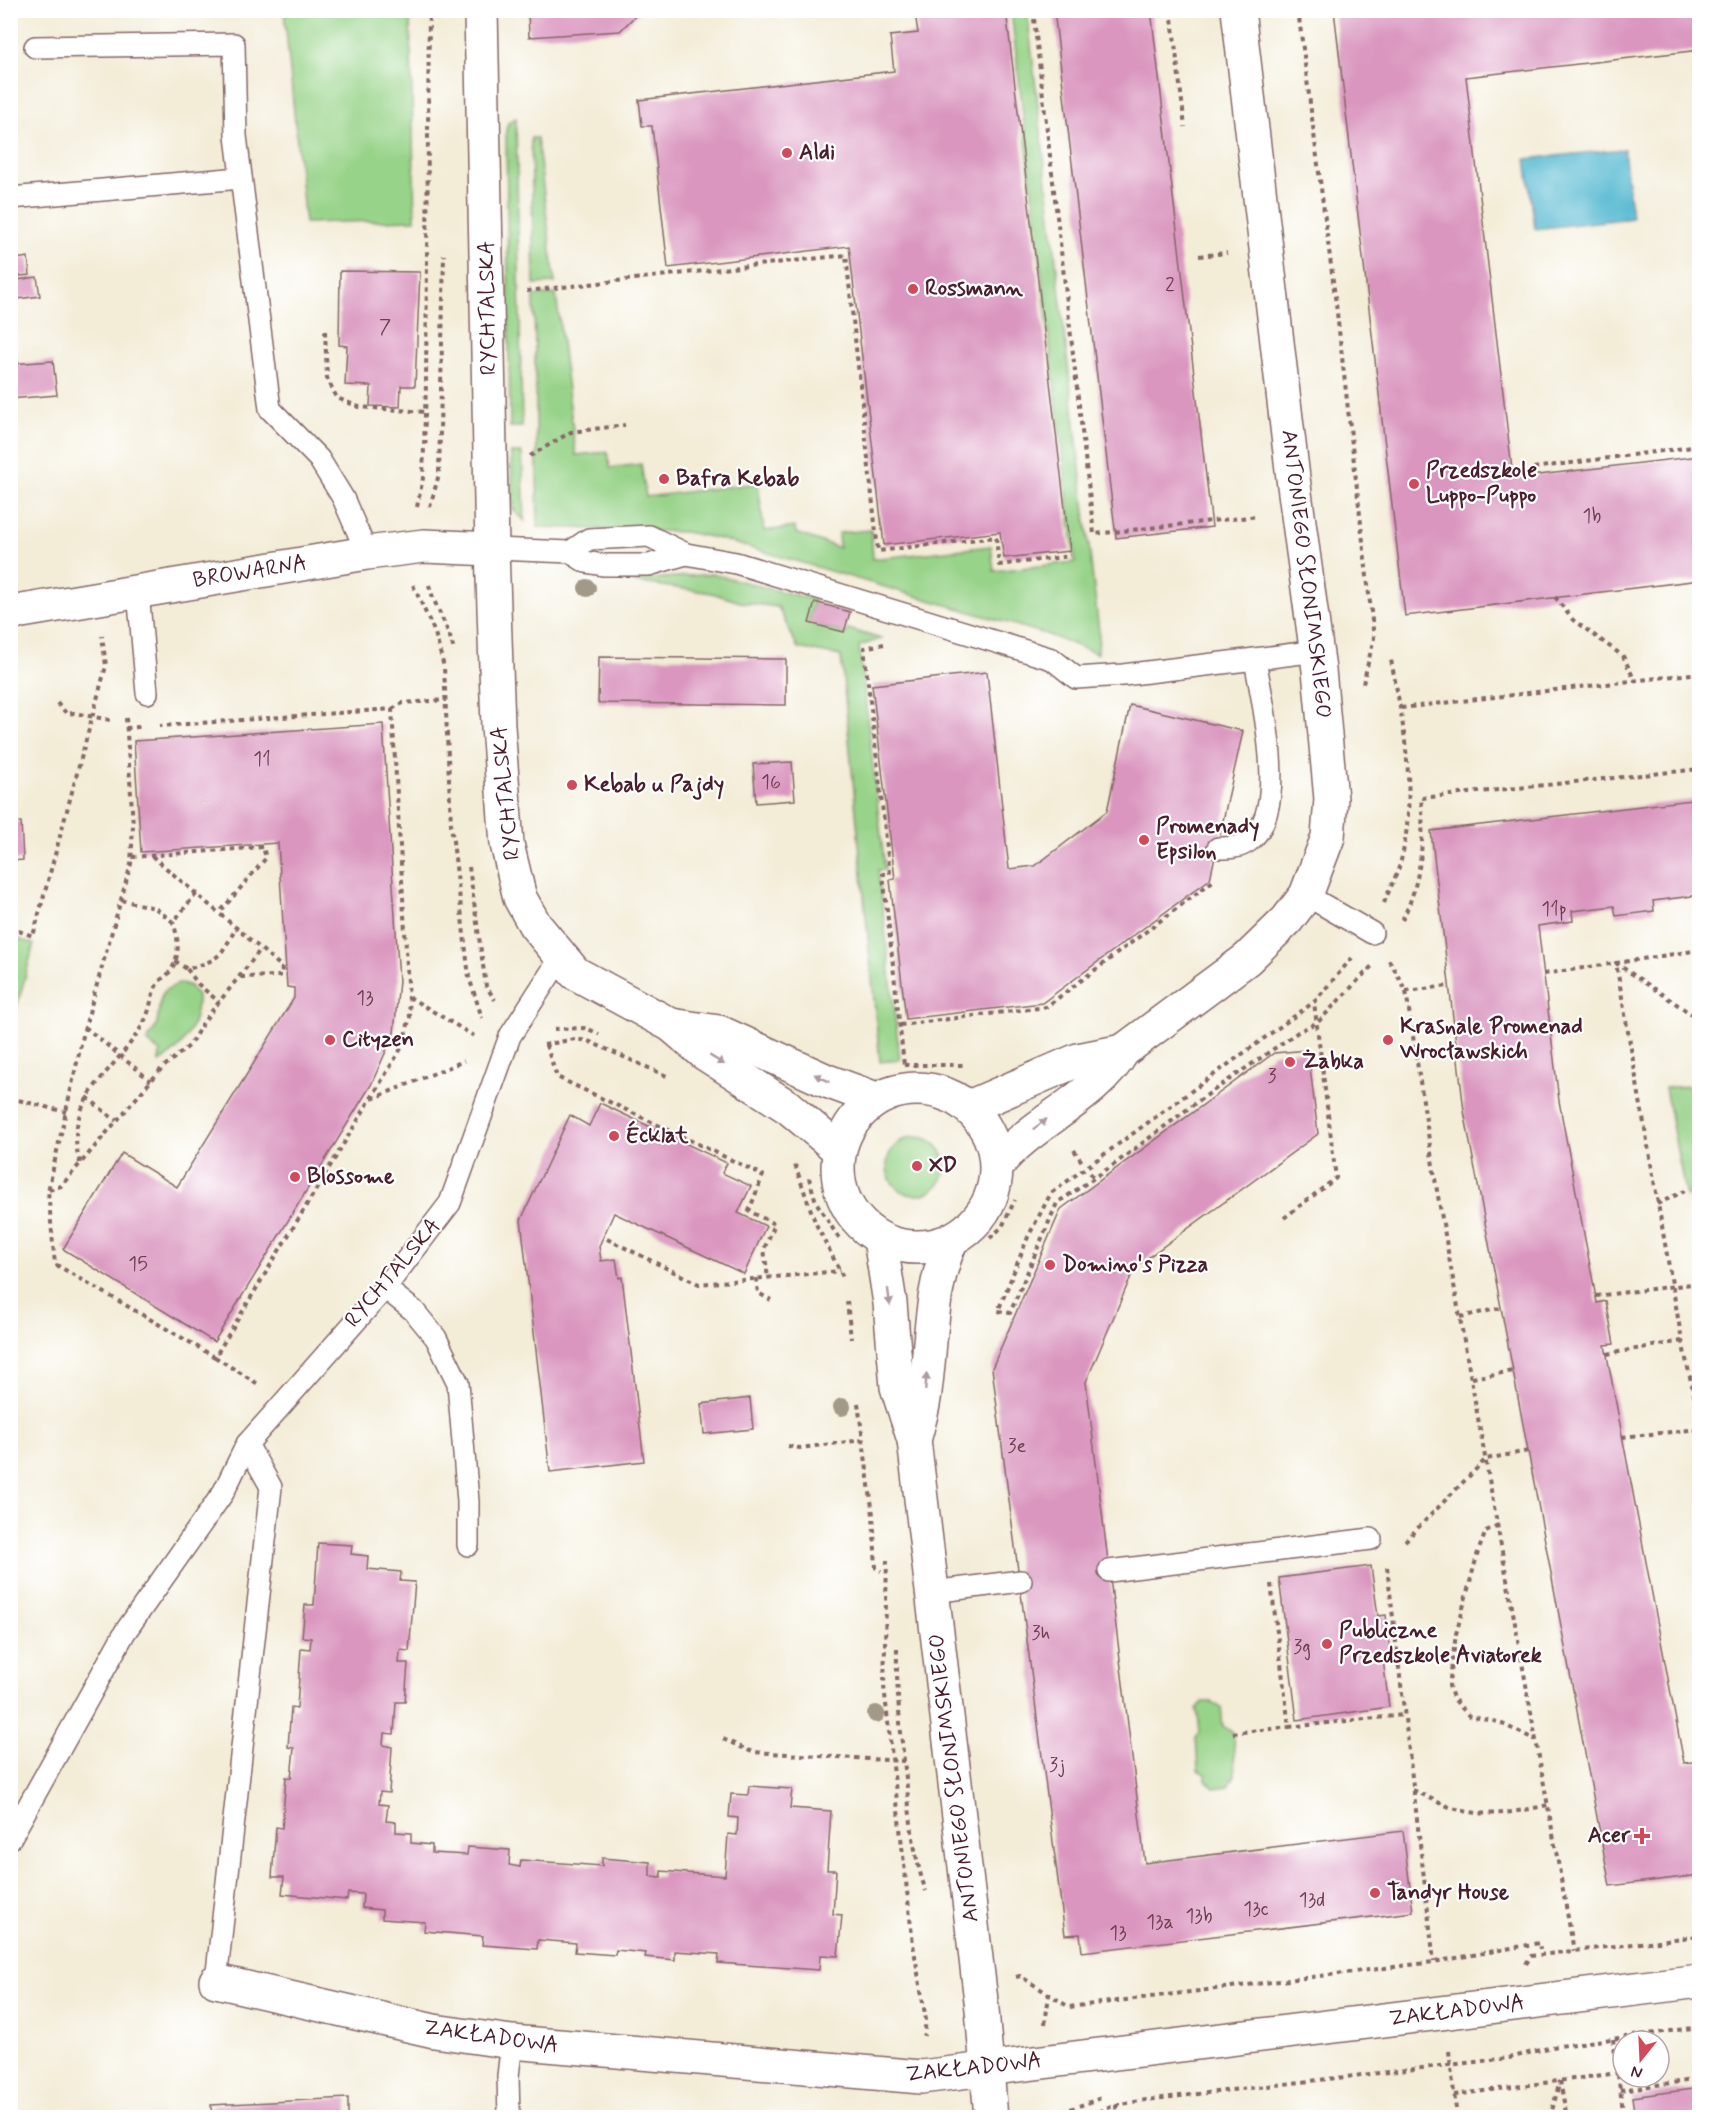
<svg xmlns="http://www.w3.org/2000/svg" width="1710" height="2128" font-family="Mynerve,sans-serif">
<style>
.green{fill:#97d388;stroke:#70795a;stroke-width:1.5}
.water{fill:#52b8d0;stroke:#4e6c7e;stroke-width:1.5}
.building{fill:#da96bf}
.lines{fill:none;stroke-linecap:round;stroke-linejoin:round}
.lane-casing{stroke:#856767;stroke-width:24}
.street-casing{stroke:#856767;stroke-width:36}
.path{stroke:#856767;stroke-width:4;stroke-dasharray:4.5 4.5;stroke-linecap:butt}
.lane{stroke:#fff;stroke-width:21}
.street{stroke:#fff;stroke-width:33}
.tree{fill:#a39988}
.oneway{fill:#ae9aa0}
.poi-dot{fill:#d1495b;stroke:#fff;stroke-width:2}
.labels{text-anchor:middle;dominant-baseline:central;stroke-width:4.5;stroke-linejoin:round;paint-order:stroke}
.number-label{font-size:20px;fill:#6e3d50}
.poi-label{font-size:22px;font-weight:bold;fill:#4a1f2b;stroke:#fff;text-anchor:start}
.street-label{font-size:22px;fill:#4a1f2b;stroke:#fff}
</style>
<rect width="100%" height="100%" fill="#fff"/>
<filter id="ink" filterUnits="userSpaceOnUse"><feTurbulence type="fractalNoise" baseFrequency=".0167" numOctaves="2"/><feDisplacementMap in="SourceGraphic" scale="12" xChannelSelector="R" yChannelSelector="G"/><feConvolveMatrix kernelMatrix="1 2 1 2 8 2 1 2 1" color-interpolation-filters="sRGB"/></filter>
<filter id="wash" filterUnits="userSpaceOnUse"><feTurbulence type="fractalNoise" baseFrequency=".008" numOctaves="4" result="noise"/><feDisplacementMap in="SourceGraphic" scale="24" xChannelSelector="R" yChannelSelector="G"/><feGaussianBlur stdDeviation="1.35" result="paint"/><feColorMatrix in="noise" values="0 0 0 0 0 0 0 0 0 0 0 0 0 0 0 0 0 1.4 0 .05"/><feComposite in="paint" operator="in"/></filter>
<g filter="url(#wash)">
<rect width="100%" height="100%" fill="#f3ecd7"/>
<g class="green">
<path d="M284,11H410L415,220L305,223Z"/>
<path d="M1011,11H1027L1099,632L1098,654L1046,634L720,539L686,532L538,527L534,296L556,294L576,455L608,452L610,468L641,464L646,497L758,483L764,531L795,527L796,533L839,548L838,533L871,530L873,559L991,546L994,571L1075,562Z"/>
<path d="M516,118L522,427H510L506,130L508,123Z"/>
<path d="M531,138H537L555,283L534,284Z"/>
<path d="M511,453H522L525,521L513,509Z"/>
<path d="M713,574L814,600L809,622L846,634L848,629L881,639L859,646L885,870H878L900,1060L880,1062L841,656L798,648L778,607L740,602L712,593L627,581Z"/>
<path d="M11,937L34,944L11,1028L10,937Z"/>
<path d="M181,983L190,986L197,996C198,1023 184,1050 159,1062L160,1052L146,1041C166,1019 153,1009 165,990Z"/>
<path d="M1699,1085V1190L1686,1197L1665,1088Z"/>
<circle cx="916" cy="1166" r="29"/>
<path d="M1203,1702H1212L1221,1708L1223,1726L1233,1733L1235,1777L1228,1786L1214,1788L1206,1780V1774L1198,1770L1196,1737L1200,1732L1197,1709Z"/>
</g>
<path class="water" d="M1624,149L1632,218L1535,229L1526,159Z"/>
<g id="blocks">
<g class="building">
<path d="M528,10H641L620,31L529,37Z"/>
<path d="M934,10H1006L1070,551L1004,558L1000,532L884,545L849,246L668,268L652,126H642L639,100L894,71L890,36L918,33L915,13Z"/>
<path d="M1054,10H1151L1212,527L1116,538Z"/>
<path d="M1334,10H1700V50L1466,77L1513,478L1700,456V580L1405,616Z"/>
<path d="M28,257L30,275L10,277V260Z"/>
<path d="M340,271L420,272L415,386H401L400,407L370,406L371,386L345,385L347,346L339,345Z"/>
<path d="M37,277L40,296L10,300V281Z"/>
<path d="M53,361L57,395L10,399V364Z"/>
<path d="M815,602L850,612L844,632L809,623Z"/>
<path d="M599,657L786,659V705L598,703Z"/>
<path d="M987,672L1009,869L1035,866L1107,811L1130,705L1243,731L1210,879L1042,1003L906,1019L890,880L895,879L872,685Z"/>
<path d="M383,724L399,981L394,1033L371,1085L214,1342L63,1249L122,1153L177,1187L294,998V988L287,987L278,843L141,852L134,741Z"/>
<path d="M792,762L795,800L756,803L753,764Z"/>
<path d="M1700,799V895L1653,901L1654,911L1616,916L1614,906L1572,911L1573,921L1538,926L1559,1101L1597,1303L1606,1301L1614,1344L1605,1345L1684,1763L1700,1761V1875L1610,1886L1464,1111L1431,831Z"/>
<path d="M21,822L23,860L10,861V823Z"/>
<path d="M1308,1050L1318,1134L1135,1267L1086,1382L1145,1863L1403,1831L1413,1912L1082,1952L1080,1934L1065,1935L992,1368L1061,1209L1274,1053Z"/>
<path d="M600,1103L727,1163L722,1173L751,1186L738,1213L766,1226L744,1274L614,1213L599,1246L601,1261L616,1259L619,1278L622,1277L644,1461L550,1472L521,1220L570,1115L589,1126Z"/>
<path d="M750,1398L753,1429L704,1434L701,1404Z"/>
<path d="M318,1543L352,1545L351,1554L368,1556L367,1569L401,1572L400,1581L415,1582L409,1651L400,1650L399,1663H408L405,1702H396L394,1734L384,1733L383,1745L392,1747L389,1793L380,1792L379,1804L388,1805L386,1821L396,1822V1832L411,1833V1843L432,1845V1853L467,1855L468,1847L510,1850L509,1865L520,1867L521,1860L602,1866V1858L650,1862V1876L661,1877V1871L725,1876L728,1834L737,1835L738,1818L729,1817L731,1794L748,1795L749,1786L792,1789L790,1808L831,1811L827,1870H836L833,1914L842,1915L838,1956L820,1955L819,1970L718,1963L719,1954L675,1951V1960L645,1957L646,1953L616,1950L615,1955L575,1952L576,1943L538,1940L537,1949L482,1945L483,1936L424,1931L425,1922L382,1919V1910L362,1908L363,1894L348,1893L347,1900L282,1894L284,1877H272L276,1827L282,1828L286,1777L291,1778L294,1748L288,1747L291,1707L297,1708L301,1648L310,1649L311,1638L302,1637L305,1605H314Z"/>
<path d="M1371,1566L1378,1616L1386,1615L1391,1658L1383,1659L1389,1707L1297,1720L1279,1578Z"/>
<path d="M1700,2088V2118H1635L1632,2097Z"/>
<path d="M348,2098V2118H212L211,2105Z"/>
</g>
</g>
</g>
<g filter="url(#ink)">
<use href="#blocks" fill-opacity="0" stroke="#856767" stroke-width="1.5"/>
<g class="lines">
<defs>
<g id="lane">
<path d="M35,47L234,44L236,136L270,409L319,459L343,498L367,553"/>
<path d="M10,198L241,178"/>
<path d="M492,549L570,552L586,562L603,565H649L686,554L736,563L1052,659L1076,678L1123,675L1255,659C1262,703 1290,810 1249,841C1240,848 1228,848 1218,848"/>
<path d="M570,552L589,539L649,536L686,554"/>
<path d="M138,591L147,693"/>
<path d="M1255,659L1317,651"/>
<path d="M1306,895L1372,933"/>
<path d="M385,1288L414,1311L436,1338L458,1383L468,1501V1545"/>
<path d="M1109,1571L1371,1539"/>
<path d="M932,1592L1021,1581"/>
<path d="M10,1839L125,1632L223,1493L247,1444L385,1288L450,1203L510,1036L561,957"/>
<path d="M216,1981L271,1487L247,1444"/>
<path d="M509,2118L508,2076L512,2042"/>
</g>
<g id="street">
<path d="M481,10L492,549L498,726L507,844L520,898L535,925L575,973L671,1025L704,1053L788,1107L839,1150"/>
<path d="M10,613L367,553L424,546L492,549"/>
<path d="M671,1025L719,1032L827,1081L876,1099"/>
<circle cx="917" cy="1168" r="79"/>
<path d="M969,1107L1078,1060L1123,1051"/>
<path d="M998,1164C1034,1120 1094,1100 1123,1051L1247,959L1287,920L1306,895L1328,837L1331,799L1319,670L1293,478L1238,10"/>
<path d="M880,1239L890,1303L897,1387L914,1440L982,2009L991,2118"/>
<path d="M914,1440C918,1426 922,1413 924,1399C932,1345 929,1292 951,1241"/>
<path d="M216,1981L434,2031L512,2042L921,2077L1700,1981"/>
</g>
</defs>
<use href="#lane" class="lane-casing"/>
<use href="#street" class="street-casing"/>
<g class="path">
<path d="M1033,10L1094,534L1258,516"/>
<path d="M1171,10L1185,127"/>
<path d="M1298,10L1336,304L1374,638L1362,688"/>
<path d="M1199,256L1227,253"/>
<path d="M527,291L846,255L878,551L996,537L999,565L1071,556"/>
<path d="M325,331L327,378L337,398L359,407L425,412"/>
<path d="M423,442H431"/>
<path d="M530,456L571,432L625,425"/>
<path d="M1535,476L1533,468L1700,446"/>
<path d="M417,507L423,478L426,384L429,10"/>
<path d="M430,507L439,474L444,255"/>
<path d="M413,585L435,633L444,667L451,824L469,977L482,1018"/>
<path d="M429,585C435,608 449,627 454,651"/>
<path d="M1555,597L1573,620L1623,656L1635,681"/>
<path d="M884,644L864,648L890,874H883L904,1065"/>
<path d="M57,703L67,714L74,713L110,720"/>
<path d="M1401,708L1700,673"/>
<path d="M392,709L403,703L446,700"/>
<path d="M126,718L133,825L131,864L85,1027L48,1191L55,1264L215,1357L402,1047L410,1017L392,709L160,726"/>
<path d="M126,728L140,727"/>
<path d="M152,856L282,967L281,976L240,977"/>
<path d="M132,857L263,847L266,858L220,912"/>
<path d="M469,867L486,986L495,1000"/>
<path d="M121,900L155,908L173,922L197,893"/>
<path d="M1384,903C1389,890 1396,877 1400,864C1418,798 1404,725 1391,660"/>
<path d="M1402,920C1421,884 1425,837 1421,798L1700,769"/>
<path d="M10,928L33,936L106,666L102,636"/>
<path d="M1700,950L1616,963L1682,1341L1700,1422"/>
<path d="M1352,958L1314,1002L1051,1193L1028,1237L998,1311L1010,1313L1057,1203L1112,1166L1197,1102L1298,1032L1318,1022L1372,966"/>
<path d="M1389,960L1406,991L1436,1185L1574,1951"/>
<path d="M175,961L187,969C220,960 221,956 237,926"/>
<path d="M187,969L198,984L219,1002"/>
<path d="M1544,974L1616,963L1700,1020"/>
<path d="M1406,991L1449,986"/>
<path d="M409,997L474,1036"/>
<path d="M900,1025L1046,1007L1213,881"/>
<path d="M85,1027L151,1081"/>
<path d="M554,1029L586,1028L599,1034"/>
<path d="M544,1045L575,1039L588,1041L669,1077"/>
<path d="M546,1045L557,1077L763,1175L749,1211L775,1224L764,1249L768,1278"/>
<path d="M904,1065H963"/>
<path d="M10,1097L12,1090"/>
<path d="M87,1097L116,1121"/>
<path d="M10,1098L66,1112"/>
<path d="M372,1099L464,1061"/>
<path d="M1074,1150L1082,1162"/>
<path d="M80,1163C60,1096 121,1070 146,1018C151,1007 151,994 158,983C160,979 165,978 168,974C181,959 179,939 173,922"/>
<path d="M795,1165L815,1222L844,1279"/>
<path d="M1090,1173L1094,1178"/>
<path d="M809,1178L816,1202L840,1240"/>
<path d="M49,1190L61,1186L162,1068L189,1046L204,1021L261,949"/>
<path d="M1657,1204L1685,1191"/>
<path d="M1284,1218L1336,1178L1314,1002"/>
<path d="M990,1238L1002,1227L1015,1200"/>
<path d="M607,1239L699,1284L840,1271"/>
<path d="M756,1278L758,1293L771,1300"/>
<path d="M1596,1296L1700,1283"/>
<path d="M847,1301L851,1339"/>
<path d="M1460,1317L1501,1308"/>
<path d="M1607,1354L1682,1341"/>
<path d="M215,1357L258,1384"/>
<path d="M1472,1378L1513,1371"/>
<path d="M858,1403L873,1515L876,1568L881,1571"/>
<path d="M1622,1437L1700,1429"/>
<path d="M788,1446L800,1448L863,1440"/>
<path d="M1498,1525L1486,1531L1478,1552L1456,1634L1449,1686L1453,1698L1469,1716L1498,1722L1536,1740"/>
<path d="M1405,1541L1486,1459L1528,1451"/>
<path d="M887,1560L884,1686L913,1944L926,2020L924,2036"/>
<path d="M1387,1567L1434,1962"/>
<path d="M1271,1584L1289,1727L1404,1715"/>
<path d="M897,1649C896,1693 901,1735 906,1778C910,1815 913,1856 926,1891"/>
<path d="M1233,1733L1289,1727"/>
<path d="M723,1739L752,1752L904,1761"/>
<path d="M1413,1790C1427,1796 1441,1805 1456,1809C1487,1818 1517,1812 1548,1805"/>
<path d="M1526,1964L1531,1956L1700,1936"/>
<path d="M1016,1977L1020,1976L1069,2007L1434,1962L1539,1943L1540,1949"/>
<path d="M1045,2024L1049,1995"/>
<path d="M1613,2039L1624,2118"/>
<path d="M1449,2051L1457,2118"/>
<path d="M1560,2081L1567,2118"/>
<path d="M1620,2090L1700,2079"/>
<path d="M1454,2095L1618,2073"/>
<path d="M1116,2105L1117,2118"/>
<path d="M1064,2117V2118"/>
<path d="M1045,2118L1104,2097"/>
<path d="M1082,2118L1116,2105L1146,2100L1509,2058L1552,2047L1700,2027"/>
<path d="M1550,2118L1560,2081"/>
</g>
<use href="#lane" class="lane"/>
<use href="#street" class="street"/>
</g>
<g class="tree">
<circle cx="587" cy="588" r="9"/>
<circle cx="842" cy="1407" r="9"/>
<circle cx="876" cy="1714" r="9"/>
</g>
<defs><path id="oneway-solid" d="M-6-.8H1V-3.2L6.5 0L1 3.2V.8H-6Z" transform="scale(1.5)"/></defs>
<g class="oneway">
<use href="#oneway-solid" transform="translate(717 1060) rotate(31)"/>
<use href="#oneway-solid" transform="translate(822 1078) rotate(-154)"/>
<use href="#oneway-solid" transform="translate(1040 1124) rotate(-37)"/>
<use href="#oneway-solid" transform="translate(889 1297) rotate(83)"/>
<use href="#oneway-solid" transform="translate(926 1382) rotate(-85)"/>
</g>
</g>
<g class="poi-dot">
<circle cx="787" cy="153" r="6"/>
<circle cx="913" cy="289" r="6"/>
<circle cx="664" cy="479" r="6"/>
<circle cx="1414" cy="484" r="6"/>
<circle cx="572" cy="785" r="6"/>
<circle cx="1144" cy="840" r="6"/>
<circle cx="330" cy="1040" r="6"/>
<circle cx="1388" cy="1040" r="6"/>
<circle cx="1290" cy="1062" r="6"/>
<circle cx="614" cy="1136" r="6"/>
<circle cx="917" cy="1166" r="6"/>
<circle cx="295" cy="1177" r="6"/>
<circle cx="1050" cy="1265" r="6"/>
<circle cx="1327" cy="1644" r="6"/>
<path d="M1639 1827h6v6h6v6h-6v6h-6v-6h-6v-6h6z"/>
<circle cx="1375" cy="1893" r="6"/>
</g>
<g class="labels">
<g class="number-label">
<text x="1170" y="285">2</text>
<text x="385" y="327">7</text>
<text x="1592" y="516">1b</text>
<text x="262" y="759">11</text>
<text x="771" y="782">16</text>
<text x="1554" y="909">11p</text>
<text x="365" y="998">13</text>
<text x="1272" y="1076">3</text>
<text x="138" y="1264">15</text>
<text x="1017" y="1446">3e</text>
<text x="1041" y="1633">3h</text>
<text x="1302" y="1647">3g</text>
<text x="1057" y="1765">3j</text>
<text x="1312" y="1900">13d</text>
<text x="1256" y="1909">13c</text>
<text x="1199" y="1916">13b</text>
<text x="1160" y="1922">13a</text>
<text x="1118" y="1933">13</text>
</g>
<g class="poi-label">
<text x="799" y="153">Aldi</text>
<text x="925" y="289">Rossmann</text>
<text x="1426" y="471">Przedszkole<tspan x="1426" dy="25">Luppo-Puppo</tspan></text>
<text x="676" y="479">Bafra Kebab</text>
<text x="584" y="785">Kebab u Pajdy</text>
<text x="1156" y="827">Promenady<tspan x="1156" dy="25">Epsilon</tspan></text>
<text x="1400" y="1027">Krasnale Promenad<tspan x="1400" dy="25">Wrocławskich</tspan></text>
<text x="342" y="1040">Cityzen</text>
<text x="1302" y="1062">Żabka</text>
<text x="626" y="1136">Écklat</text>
<text x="929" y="1166">XD</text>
<text x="307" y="1177">Blossome</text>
<text x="1062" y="1265">Domino's Pizza</text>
<text x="1339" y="1631">Publiczne<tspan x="1339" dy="25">Przedszkole Aviatorek</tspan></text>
<text x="1630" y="1836" text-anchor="end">Acer</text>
<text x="1387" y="1893">Tandyr House</text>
</g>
<g class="street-label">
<text transform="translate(488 308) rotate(-91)">RYCHTALSKA</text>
<text transform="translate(250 572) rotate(-9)">BROWARNA</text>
<text transform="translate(1306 574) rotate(83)">ANTONIEGO SŁONIMSKIEGO</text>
<text transform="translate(506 793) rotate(-96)">RYCHTALSKA</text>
<text transform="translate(393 1273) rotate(-50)">RYCHTALSKA</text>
<text transform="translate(954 1778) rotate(-97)">ANTONIEGO SŁONIMSKIEGO</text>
<text transform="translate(1457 2011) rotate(-7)">ZAKŁADOWA</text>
<text transform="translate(491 2037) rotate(8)">ZAKŁADOWA</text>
<text transform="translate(974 2068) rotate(-6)">ZAKŁADOWA</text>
</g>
</g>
<rect width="1710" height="2128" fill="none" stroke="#fff" stroke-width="36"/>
<g transform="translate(1641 2059) rotate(198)"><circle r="28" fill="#ffffff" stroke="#b7a5aa" stroke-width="1.5"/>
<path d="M0-4.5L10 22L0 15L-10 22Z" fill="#d1495b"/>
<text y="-9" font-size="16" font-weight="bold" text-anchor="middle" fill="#4a1f2b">N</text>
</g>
</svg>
